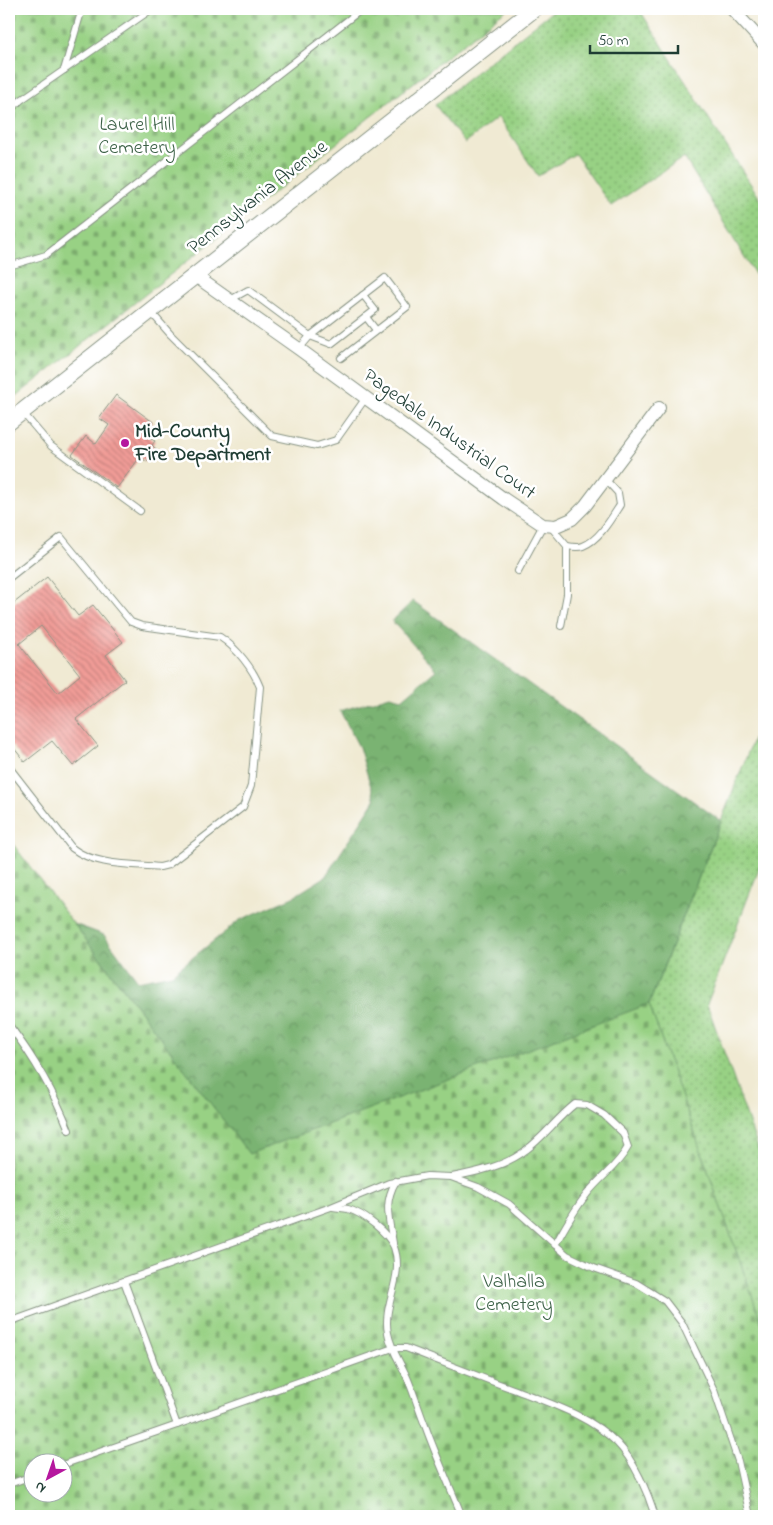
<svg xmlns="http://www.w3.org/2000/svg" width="773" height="1525" font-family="'Indie Flower',sans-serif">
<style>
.grass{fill:url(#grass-dots);stroke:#5c875c}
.forest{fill:url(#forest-crowns);stroke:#4c7853}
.cemetery{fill:url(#cemetery-stones);stroke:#5c875c;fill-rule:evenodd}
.building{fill:url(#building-back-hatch);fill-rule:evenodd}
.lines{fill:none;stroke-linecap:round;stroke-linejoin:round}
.service-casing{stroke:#889484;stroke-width:8}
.minor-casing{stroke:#889484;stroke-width:14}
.tertiary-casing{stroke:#889484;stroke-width:18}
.service{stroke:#fff;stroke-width:6}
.minor{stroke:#fff;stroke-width:12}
.tertiary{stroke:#fff;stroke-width:16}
.poi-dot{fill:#b5179e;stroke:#fff;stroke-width:2}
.labels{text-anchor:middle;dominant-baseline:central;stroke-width:5;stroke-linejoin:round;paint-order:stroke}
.park-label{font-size:20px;fill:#3d6248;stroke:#fff}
.street-label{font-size:20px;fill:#1f3d34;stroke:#fff}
.poi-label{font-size:20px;font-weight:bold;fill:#1f3d34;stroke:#fff;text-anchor:start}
</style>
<defs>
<pattern id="grass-dots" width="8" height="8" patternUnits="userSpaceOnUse" patternTransform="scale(1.25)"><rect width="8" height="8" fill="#98d184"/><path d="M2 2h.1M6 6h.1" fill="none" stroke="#7bab6d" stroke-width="1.8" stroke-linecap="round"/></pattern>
<pattern id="forest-crowns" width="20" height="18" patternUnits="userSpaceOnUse" patternTransform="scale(1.25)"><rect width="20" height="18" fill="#7ab372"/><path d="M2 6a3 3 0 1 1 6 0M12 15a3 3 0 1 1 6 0" fill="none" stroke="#63935e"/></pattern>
<pattern id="cemetery-stones" width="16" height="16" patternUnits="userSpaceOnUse" patternTransform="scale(1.25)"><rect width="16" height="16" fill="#98d184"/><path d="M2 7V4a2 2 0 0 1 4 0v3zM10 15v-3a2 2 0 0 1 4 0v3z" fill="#7bab6d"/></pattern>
<pattern id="building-back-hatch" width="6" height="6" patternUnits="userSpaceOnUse" patternTransform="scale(1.25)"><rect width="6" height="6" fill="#f19c97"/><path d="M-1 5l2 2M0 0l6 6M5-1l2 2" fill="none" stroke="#c3807c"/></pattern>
</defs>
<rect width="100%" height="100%" fill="#fff"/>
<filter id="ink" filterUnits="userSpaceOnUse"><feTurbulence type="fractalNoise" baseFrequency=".02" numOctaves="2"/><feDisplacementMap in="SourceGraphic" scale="10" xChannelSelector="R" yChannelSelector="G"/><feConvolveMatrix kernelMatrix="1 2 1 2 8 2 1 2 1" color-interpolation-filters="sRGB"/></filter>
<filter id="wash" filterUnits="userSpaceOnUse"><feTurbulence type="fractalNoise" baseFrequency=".0096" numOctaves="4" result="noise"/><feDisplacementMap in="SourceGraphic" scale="20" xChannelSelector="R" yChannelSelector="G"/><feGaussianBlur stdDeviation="1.12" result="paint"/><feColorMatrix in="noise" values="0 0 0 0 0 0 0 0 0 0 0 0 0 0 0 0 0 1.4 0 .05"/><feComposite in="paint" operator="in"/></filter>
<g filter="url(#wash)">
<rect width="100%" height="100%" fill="#f0ead3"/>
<g class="grass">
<path d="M555,9H639L764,205V289L684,157L611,206L575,154L538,176L498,117L465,143L435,105Z"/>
<path d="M764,712V856L707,1004L764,1165V1330L649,1004Z"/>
</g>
<path class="forest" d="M413,601L721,821L649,1004L249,1154L74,924L104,935L138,981L172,974L240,920L293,897L325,877L375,800L359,747L340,711L390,696L402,699L436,670L392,621Z"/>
<g class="cemetery">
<path d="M9,9H507L9,402Z"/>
<path d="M9,839L249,1154L649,1004L764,1330V1516H9ZM32,1462H62V1492H32Z"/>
</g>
<g id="blocks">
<g class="building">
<path d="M116,395L153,422L144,434L155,441L152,445L156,449L147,462L140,457L117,488L72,455L86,436L96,444L109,425L99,418Z"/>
<path d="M47,577L78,616L93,605L123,642L106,655L125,680L76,719L98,746L73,766L52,741L25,762L9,742V607ZM41,626L80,675L58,693L19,644Z"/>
</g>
</g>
</g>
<g filter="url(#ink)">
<use href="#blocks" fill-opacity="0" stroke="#889484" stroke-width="1"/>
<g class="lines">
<defs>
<g id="service">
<path d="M64,70L82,9"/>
<path d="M9,111L21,100L152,9"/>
<path d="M9,266L46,255L362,9"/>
<path d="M230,300L248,290L310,336L331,344L375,310L363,295L310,336L299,349"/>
<path d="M150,311L171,335L272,436L317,446L336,440L365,399"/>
<path d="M366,317L376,330"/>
<path d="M341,358L407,307L385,278L363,295"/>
<path d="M23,413L51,446L140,511"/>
<path d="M550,526L567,546V594L561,626"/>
<path d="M567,546C572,547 578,548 583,546C599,540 611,519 620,505L618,493L605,479"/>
<path d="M518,571L543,525"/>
<path d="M9,578L61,537L131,622L142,626L220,637C237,648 253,669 260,687L251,786L243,807L168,865L160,867C131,864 95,866 72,848L9,767"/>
<path d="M9,1025C34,1058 54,1092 69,1130"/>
<path d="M9,1041L14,1032"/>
<path d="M452,1177C477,1172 506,1166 526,1150C544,1137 557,1118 575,1104L587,1105L604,1115L623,1133L628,1147C618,1166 600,1177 587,1194C574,1210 565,1227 555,1245"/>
<path d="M333,1207C338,1208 343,1208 348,1209C363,1213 388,1233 394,1247C405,1277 382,1304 388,1333C391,1351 403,1366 409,1382C415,1397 420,1413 426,1428C437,1458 450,1487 462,1516"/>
<path d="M393,1243C389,1219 383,1203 396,1181"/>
<path d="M124,1281L177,1425L393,1348H406C442,1362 477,1376 513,1389C548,1403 589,1415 617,1443C634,1460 648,1493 655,1516"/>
<path d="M9,1322L331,1207L389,1183L427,1176L451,1177L478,1187L509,1204L567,1255L594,1268L636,1283L665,1301L682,1323L714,1390L738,1461L750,1516"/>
<path d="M62,1465L177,1425"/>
<path d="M9,1484L32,1476"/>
</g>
<g id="minor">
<path d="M732,9L764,44"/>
<path d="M194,275L299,349L504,499L543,525L556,526L572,519L585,506L659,408"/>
</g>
<path id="tertiary" d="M9,422L534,9"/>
</defs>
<use href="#service" class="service-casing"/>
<use href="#minor" class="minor-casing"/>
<use href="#tertiary" class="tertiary-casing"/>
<use href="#service" class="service"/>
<use href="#minor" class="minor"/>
<use href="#tertiary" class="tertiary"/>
</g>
</g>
<circle class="poi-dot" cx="125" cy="443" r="5"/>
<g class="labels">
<g class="park-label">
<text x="137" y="125">Laurel Hill<tspan x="137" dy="23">Cemetery</tspan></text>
<text x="514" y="1282">Valhalla<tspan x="514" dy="23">Cemetery</tspan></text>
</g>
<g class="street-label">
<text transform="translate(258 198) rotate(-38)">Pennsylvania Avenue</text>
<text transform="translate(449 435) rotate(36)">Pagedale Industrial Court</text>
</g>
<g class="poi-label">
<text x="135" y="432">Mid-County<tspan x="135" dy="23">Fire Department</tspan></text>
</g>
</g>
<rect width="773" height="1525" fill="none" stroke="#fff" stroke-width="30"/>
<g transform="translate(48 1478) rotate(220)"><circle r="24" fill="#ffffff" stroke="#a5b1ae"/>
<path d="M0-4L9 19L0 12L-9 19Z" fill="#b5179e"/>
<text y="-8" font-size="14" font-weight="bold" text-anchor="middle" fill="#1f3d34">N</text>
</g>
<path d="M590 45v8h88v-8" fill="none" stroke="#1f3d34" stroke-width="2.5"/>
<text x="598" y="45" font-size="15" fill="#1f3d34" stroke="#ffffff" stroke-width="4" paint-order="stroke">50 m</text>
</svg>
